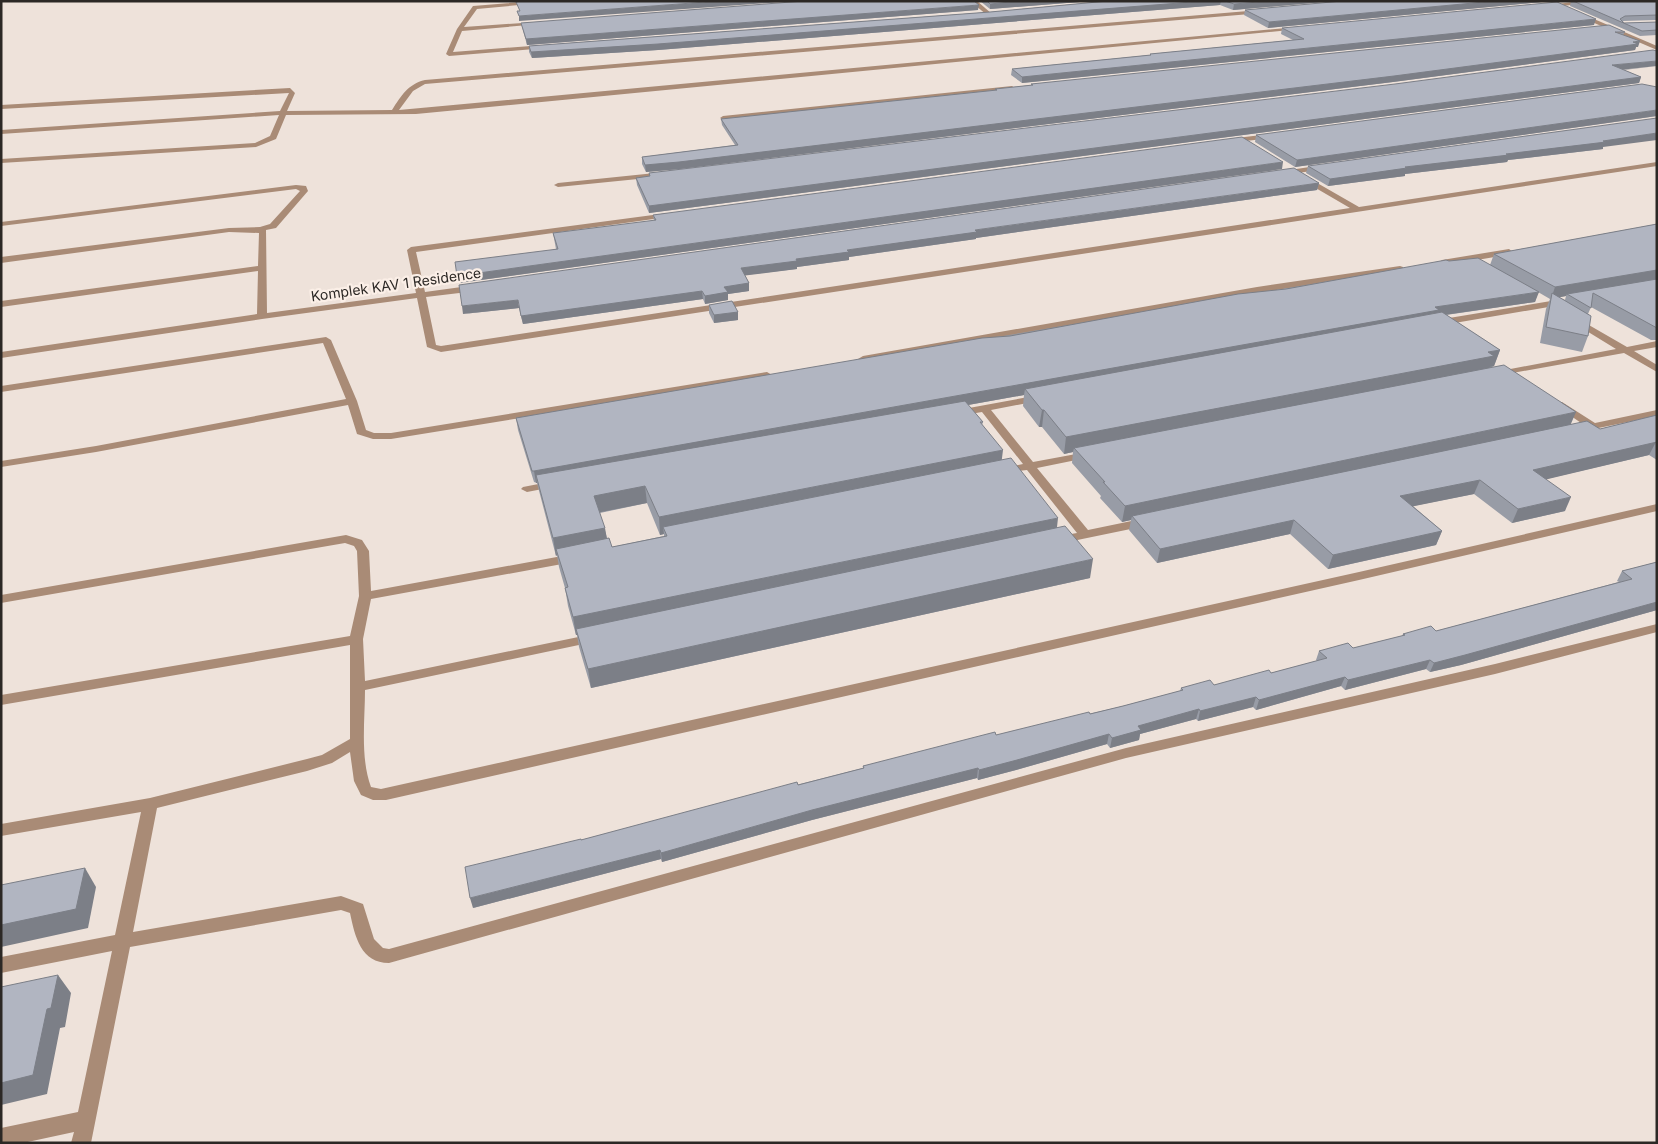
<svg xmlns="http://www.w3.org/2000/svg" width="1658" height="1144" font-family="Inter,sans-serif">
<style>
.lines{fill:none;stroke-linecap:round;stroke-linejoin:round}
.street{fill:#a98b76;fill-rule:evenodd}
.wall{fill:#989ca6;fill-rule:evenodd}
.shaded-wall{fill:#7c7f87}
.building{fill:#b1b5c1;stroke:#7c7f87}
.labels{text-anchor:middle;dominant-baseline:central;stroke-width:4.5;stroke-linejoin:round;paint-order:stroke}
.far-street-label{font-size:14px;fill:#2c2825;stroke:#fbefe7}
</style>
<rect width="100%" height="100%" fill="#eee2da"/>
<g class="lines">
<g class="street">
<path d="M533,1H562L477,9L464,27L537,22L540,24L462,31L453,52L544,45L546,48L449,56L446,54L457,29L473,6Z"/>
<path d="M970,1H977L992,14L987,15Z"/>
<path d="M1582,1H1609L1543,8L1540,6Z"/>
<path d="M1260,10L1262,13L425,84L413,91L399,110L1297,27L1300,29L416,114L286,115L276,139L256,147L1,163V159L255,143L270,136L279,115L1,134V130L280,111L289,93L1,109V105L290,88L295,93L287,111L392,110C401,96 408,84 425,80Z"/>
<path d="M1580,13L1657,46V50L1578,16Z"/>
<path d="M1012,86L1015,88L1014,89L723,120L720,118L723,116Z"/>
<path d="M1270,134L1274,136L1273,138L1228,143L1224,141L1228,139Z"/>
<path d="M1657,162V166L441,352L427,347L417,298L262,319L1,358V352L257,314L258,271L1,307V301L258,266L259,233L229,232L1,263V257L229,228L260,227L270,224L300,191L296,189L1,226V222L296,185L306,186L308,191L276,228L266,230L267,313L416,293L407,250L411,247L668,213L672,215L668,217L416,252L425,292L476,285L480,288L476,291L426,297L436,345L441,346L1350,208L1302,180V176H1305L1359,207Z"/>
<path d="M1323,165H1326V169L1283,175L1279,173L1283,171Z"/>
<path d="M665,172L669,174L668,176L558,187L554,185L558,183Z"/>
<path d="M1509,249L1513,252L1512,254L1442,266L1438,263L1442,260Z"/>
<path d="M1400,266L1403,267V271L1257,293L863,362L858,359L863,356L1257,287Z"/>
<path d="M1563,299L1568,302L1566,304L1437,326L1432,323L1437,320Z"/>
<path d="M1575,317L1627,347L1657,341V347L1634,351L1657,365V372L1624,353L1496,376V372L1500,371L1616,349L1572,322V318Z"/>
<path d="M326,337L331,340L357,401L366,430L374,433H391L767,372L772,375L767,378L391,439H373L357,434L348,405L96,452L1,467V461L96,446L346,399L323,343L1,392V386Z"/>
<path d="M1039,395L1043,396L1044,398L1043,400L991,410L1033,462L1087,452L1091,453L1093,455L1091,457L1037,468L1088,530L1146,518L1152,522L1150,525L1058,544L1054,543L1052,540L1054,537L1077,533L1027,470L998,473L996,471L998,469L1023,464L982,412L958,416L953,413L958,410Z"/>
<path d="M1562,402L1595,423L1657,410V416L1579,432L1574,429L1575,427L1584,425L1558,407L1557,405L1558,403Z"/>
<path d="M554,481L560,484L558,486L527,492L521,489L523,487Z"/>
<path d="M1657,504V511L1359,580L386,800H373L361,795L354,781L350,752L332,763L307,771L157,808L133,932L341,896L363,904L374,939L383,948L389,949L1126,748L1495,664L1657,624V632L1495,674L1126,758L389,963C361,963 355,937 350,913L341,910L130,947L91,1143H71L74,1132L23,1143H1V1128L78,1112L112,951L1,973V957L115,935L141,812L1,836V824L150,798L307,759L322,755L350,739V645L1,705V695L350,636L359,596L357,551L354,546L345,543L1,603V595L346,535L362,540L369,551L371,591L573,554L577,555L579,558L573,562L371,599L363,639L365,681L593,634L598,635L600,638L598,641L593,642L365,690C365,721 360,757 371,787L381,789L1359,572Z"/>
</g>
</g>
<g class="wall">
<path d="M980,1H1092L990,9Z"/>
<path d="M1108,1H1335L1233,10L1220,5L658,50L532,58L529,52V46L990,12Z"/>
<path d="M1342,1H1552L1268,28L1244,15L1245,10Z"/>
<path d="M1571,1H1657V20L1623,21L1624,23L1657,22V35L1640,36L1570,6Z"/>
<path d="M978,10L527,45L521,23Z"/>
<path d="M1594,25L1022,83L1011,75L1012,69L1150,55V54L1293,40L1281,34L1282,28Z"/>
<path d="M1625,32L1623,35L1638,47H1636L1635,50L1393,82L680,169L646,172L642,164V157L735,145L722,125L721,119L995,90V89L1031,85V84Z"/>
<path d="M1657,66L1624,70L1641,77L1639,83L649,213L637,185L636,178L649,176V173Z"/>
<path d="M1657,116L1295,167L1255,142L1256,135Z"/>
<path d="M1603,147V149L1508,160L1507,162L1405,174V176L1328,186L1306,173L1308,166Z"/>
<path d="M1282,169L459,283L457,276L556,249L553,233L654,221L653,215Z"/>
<path d="M1319,183L1317,190L976,238V239L849,257V260L797,267V269L745,275L749,283V291L728,294V300L705,304L703,299L523,324L519,308L463,314Z"/>
<path d="M1657,224V340H1651L1591,307L1588,314V336L1582,352L1540,343L1546,309L1550,299L1538,292L1535,302L1446,315L1500,350L1494,366L1490,368L1571,424L1600,429L1657,415V460L1649,455L1546,479L1565,511L1512,523L1474,494L1413,506L1442,531L1436,545L1328,569L1290,534L1157,563L1129,530L1131,520L1122,522L1100,498L1101,496L1072,463L1073,452L1064,454L1042,427H1039L1023,406L1024,395L968,405L983,422L982,425L1002,460L1057,528L1090,578L591,688L579,647L577,635H576L568,606L565,588L559,567L557,555L556,556L537,483L534,482L518,430L516,418L1449,261L1490,265L1494,254ZM1566,296L1565,300L1559,297ZM647,503L660,535L664,534V536L612,547L607,538L600,513Z"/>
<path d="M709,305L738,312V320L714,323L709,313Z"/>
<path d="M1657,562V610L1461,665L1430,672L1426,669L1345,690L1341,686L1256,710L1253,707L1198,721L1196,719L1140,734L1139,740L1110,748L1107,744L1016,770L978,780L977,778L812,820L662,862L661,859L473,908L581,840L863,768V766L1123,706L1180,691L1181,688L1214,685L1271,673L1317,661L1316,660L1319,651L1353,648L1402,636L1403,634L1436,631L1619,582L1617,581L1622,571Z"/>
</g>
<g class="shaded-wall">
<path d="M719,1H795L519,21V16Z"/>
<path d="M1021,1H1092L990,9V4Z"/>
<path d="M1205,1H1221L1220,5L658,50L532,58L531,52Z"/>
<path d="M1271,1H1335L1233,10L1234,4Z"/>
<path d="M1495,1H1552L1268,28L1269,22Z"/>
<path d="M979,5L978,10L527,45L526,39Z"/>
<path d="M1596,19L1594,25L1022,83V77Z"/>
<path d="M1640,41L1638,47H1636L1635,50L1393,82L680,169L646,172L645,165Z"/>
<path d="M1657,61V66L1610,71L1612,65Z"/>
<path d="M1641,77L1639,83L649,213V206Z"/>
<path d="M1657,110V116L1295,167L1297,160Z"/>
<path d="M1657,133V140L1603,147V149L1508,160L1507,162L1405,174V176L1328,186L1330,179L1405,167Z"/>
<path d="M1283,162L1282,169L459,283L457,276Z"/>
<path d="M1319,183L1317,190L976,238V239L849,257V260L797,267V269L741,276V268L847,250L975,230Z"/>
<path d="M1657,270V281L1567,294L1566,296L1551,299L1555,287Z"/>
<path d="M749,283V291L728,294V300L705,304V296L724,287Z"/>
<path d="M702,291L703,299L523,324L521,316Z"/>
<path d="M1539,292L1535,302L1437,316L1025,389L1024,395L538,482L536,475L537,483H536L534,471L1435,307Z"/>
<path d="M518,300L519,308L463,314L462,306Z"/>
<path d="M738,312V320L714,323V315Z"/>
<path d="M1500,350L1494,366L1490,367L1488,372L1074,448L1073,452L1064,454L1066,437Z"/>
<path d="M1042,410H1044L1042,427H1039Z"/>
<path d="M1576,412L1570,426L1132,516L1131,520L1122,522L1125,506Z"/>
<path d="M1656,442L1649,455L1527,484L1533,470Z"/>
<path d="M1003,450L1001,466L663,527L664,534L660,535L659,517Z"/>
<path d="M1480,480L1474,494L1395,510L1400,496Z"/>
<path d="M645,486L647,503L596,513L594,496Z"/>
<path d="M1571,497L1565,511L1512,523L1518,509Z"/>
<path d="M1058,518L1056,536L576,629L577,635H576L573,617Z"/>
<path d="M1294,520L1290,534L1157,563L1160,549Z"/>
<path d="M605,528L608,545L556,549L557,555L556,556L553,538Z"/>
<path d="M1442,531L1436,545L1328,569L1333,555Z"/>
<path d="M1093,559L1090,578L591,688L588,669Z"/>
<path d="M1657,602V610L1461,665L1430,672L1434,663Z"/>
<path d="M1430,660L1426,669L1345,690L1348,680Z"/>
<path d="M1345,677L1341,686L1256,710L1259,700Z"/>
<path d="M1256,697L1253,707L1198,721L1200,711Z"/>
<path d="M1199,709L1196,719L1140,734L1139,740L1110,748L1112,738L1138,726Z"/>
<path d="M1109,734L1107,744L1016,770L978,780L979,770Z"/>
<path d="M978,768L977,778L812,820L662,862L661,853L812,810Z"/>
<path d="M660,850L661,859L473,908L470,898Z"/>
<path d="M85,868L96,887L88,928L1,947V925Z"/>
<path d="M58,975L71,993L65,1027L60,1028L47,1094L1,1105V1083L47,1009Z"/>
</g>
<g class="building">
<path d="M520,1H719L519,16L517,11H520L516,2Z"/>
<path d="M804,1H974L979,5L526,39L521,23Z"/>
<path d="M987,1H1021L990,4Z"/>
<path d="M1108,1H1205L658,44L531,52L529,46L990,12Z"/>
<path d="M1225,1H1271L1234,4Z"/>
<path d="M1342,1H1495L1269,22L1245,10Z"/>
<path d="M1573,1H1657V15L1625,16L1620,19L1624,23L1657,22V30L1642,31Z"/>
<path d="M1557,2L1596,19L1022,77L1012,69L1151,55L1150,54L1304,39L1282,28Z"/>
<path d="M1609,25L1625,32H1615L1640,41L1633,42L1638,44L1394,76L679,162L645,165L642,157L738,145L721,119L997,90L995,89L1033,85L1031,84Z"/>
<path d="M1653,50L1657,51V61L1612,65L1641,77L649,206L636,178L650,176L649,173L1395,84Z"/>
<path d="M1642,84L1657,87V110L1297,160L1256,135Z"/>
<path d="M1657,118V133L1603,141L1606,142L1506,154L1509,155L1405,167L1407,168L1330,179L1308,166Z"/>
<path d="M1242,137L1283,162L457,276L455,262L558,249L553,233L656,220L653,215Z"/>
<path d="M1294,168L1319,183L975,230L977,232L847,250L849,252L796,259L797,261L741,268L749,283L724,287L728,292L705,296L702,291L521,316L518,300L462,306L459,285Z"/>
<path d="M1657,224V270L1555,287L1494,254Z"/>
<path d="M1478,258L1539,292L1435,307L1439,310L534,471H532L516,418L982,338L1010,336L1238,294L1286,289L1446,260L1449,261Z"/>
<path d="M1657,279V328L1593,293L1591,308L1567,294Z"/>
<path d="M1552,293L1591,316L1588,336L1546,327Z"/>
<path d="M732,301L738,312L714,315L709,305Z"/>
<path d="M1442,312L1500,350L1488,352L1494,356L1066,437L1044,410H1042L1025,389Z"/>
<path d="M1504,365L1576,412L1125,506L1103,482H1105L1074,448Z"/>
<path d="M965,401L983,422H980L1003,450L659,517L645,486L594,496L605,528L553,538L536,475Z"/>
<path d="M1657,415V442L1533,470L1571,497L1518,509L1480,480L1400,496L1442,531L1333,555L1294,520L1160,549L1132,516L1587,421L1600,429Z"/>
<path d="M1011,458L1058,518L573,617L565,588L568,587L556,549L609,538L612,547L667,536L663,527Z"/>
<path d="M1065,526L1093,559L588,669L576,629Z"/>
<path d="M1657,562V602L1465,655L1434,663L1430,660L1348,680L1345,677L1259,700L1256,697L1200,711L1199,709L1138,726L1141,730L1112,738L1109,734L1017,760L979,770L978,768L812,810L661,853L660,850L470,898L465,867L581,839V840L760,792L797,782L798,785L864,768L863,766L995,732L996,735L1089,712L1090,714L1123,706L1183,690L1181,688L1210,680L1214,685L1269,670L1271,673L1327,658L1319,651L1348,643L1353,648L1405,635L1403,634L1431,626L1436,631L1632,579L1622,571Z"/>
<path d="M85,868L76,909L1,925V885Z"/>
<path d="M58,975L51,1008L47,1009L33,1075L1,1083V987Z"/>
</g>
<g class="labels">
<g class="far-street-label">
<text transform="translate(396 284) rotate(-8)">Komplek KAV 1 Residence</text>
</g>
</g>
<rect width="1658" height="1144" fill="none" stroke="#2c2825" stroke-width="5"/>
</svg>
